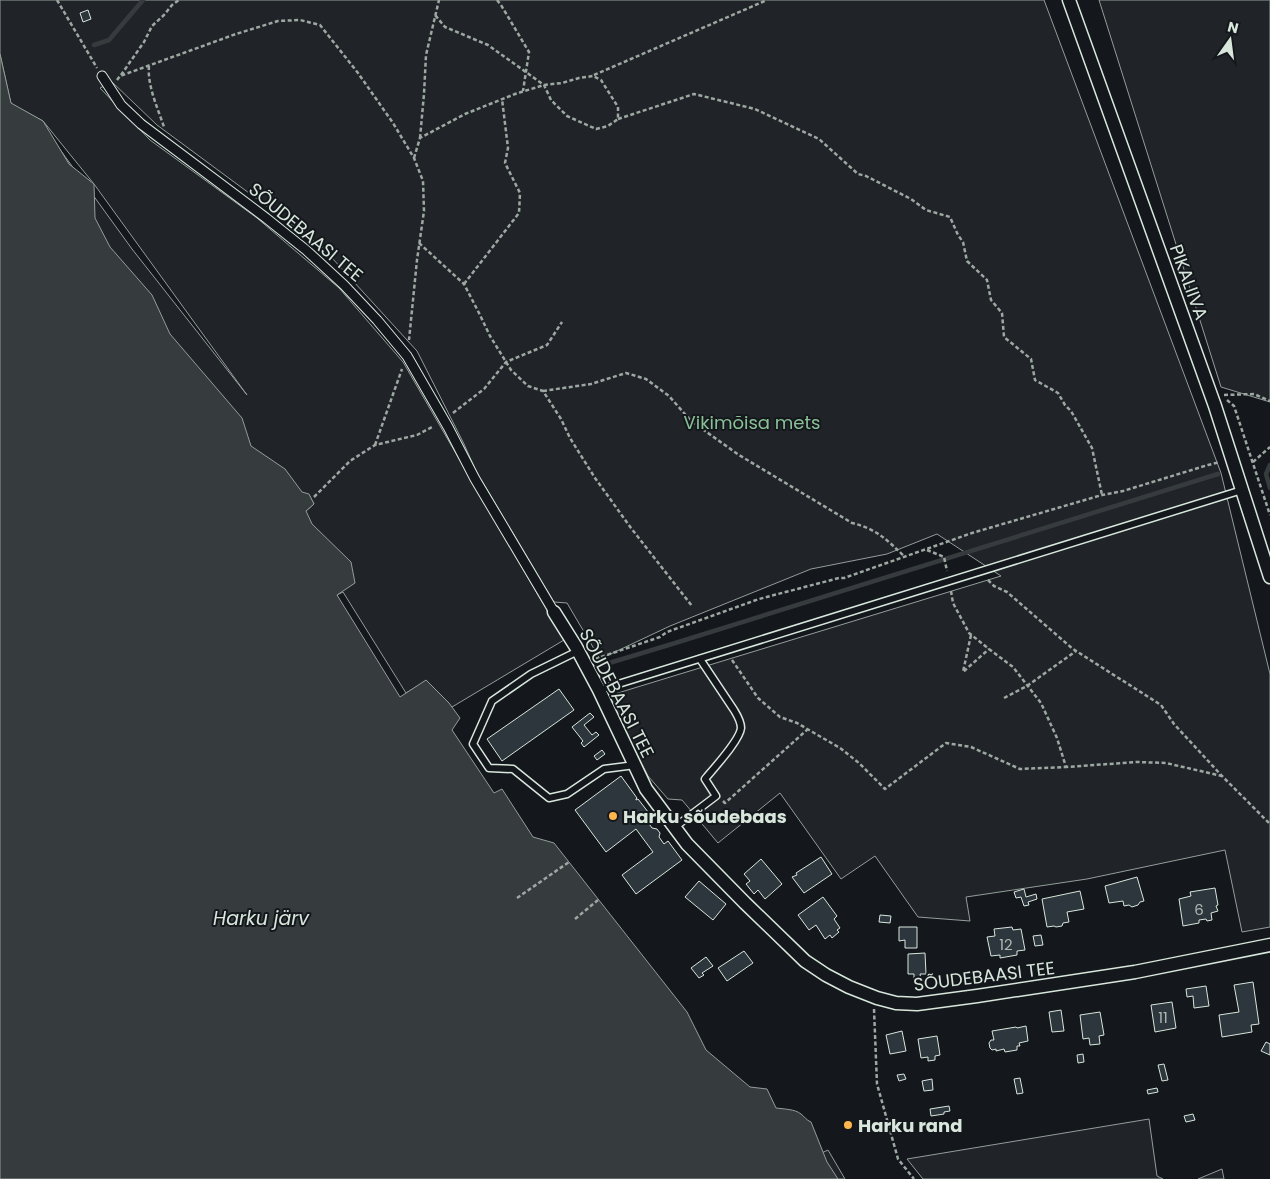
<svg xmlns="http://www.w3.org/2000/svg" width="1270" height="1179" font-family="Poppins,sans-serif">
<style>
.green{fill:#202428;stroke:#939e99}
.water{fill:#363b3e;stroke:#939e99}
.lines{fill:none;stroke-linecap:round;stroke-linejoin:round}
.stream{stroke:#363b3e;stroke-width:4.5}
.building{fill:#2c363c;stroke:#d8e6dc}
.service-casing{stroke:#d8e6dc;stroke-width:9}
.pedestrian-casing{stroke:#d8e6dc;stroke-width:11}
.minor-casing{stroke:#d8e6dc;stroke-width:15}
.path{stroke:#9da8a2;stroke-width:2.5;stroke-dasharray:4 2.5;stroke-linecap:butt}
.service{stroke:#14181c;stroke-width:6}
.pedestrian{stroke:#14181c;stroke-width:9}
.minor{stroke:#14181c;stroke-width:12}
.poi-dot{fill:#ffb74d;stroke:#14181c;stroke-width:2}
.labels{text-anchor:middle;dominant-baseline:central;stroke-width:4;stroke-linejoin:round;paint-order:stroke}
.number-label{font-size:15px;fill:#adbab4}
.street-label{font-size:18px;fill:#d8e6dc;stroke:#14181c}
.park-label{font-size:18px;fill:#8ac095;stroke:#14181c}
.poi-label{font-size:18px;font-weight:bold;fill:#d8e6dc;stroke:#14181c;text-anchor:start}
.water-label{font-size:19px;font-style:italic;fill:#d8e6dc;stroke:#14181c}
</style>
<rect width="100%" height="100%" fill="#14181c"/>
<g class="green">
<path d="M0,0H1044L1221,473L1270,674V927L1242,932L1225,850L1087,879L966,897L970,921L918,917L875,856L841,879L780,793L718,843L682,800L668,799L648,776L618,718L608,696L1001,576L937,534L887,554L811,569L670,626L600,659L567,603L554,602L476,471L464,444L417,351L322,247L157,125L112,82L100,88L150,140L257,218L339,288L403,362L564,640L452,707L426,681L406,693L343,592L337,595L341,615L330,624L256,543L271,523L306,511L314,504L309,495L306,494L307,495L241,511L23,161L0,145V94L4,107L43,126L132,249L247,395L94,184L43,121L11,104L0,54Z"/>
<path d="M1099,0H1270V402L1221,387Z"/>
<path d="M1149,1119L1157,1176L1163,1179H923L907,1159Z"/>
<path d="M828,1150L845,1179H790L815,1156Z"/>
<path d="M1222,1169L1224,1179H1198Z"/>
</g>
<path class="water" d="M0,54L11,103L43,121L69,164L94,184L95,218L110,247L152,295L170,334L242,418L251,446L285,469L302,492L309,494L314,504L306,511L312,524L351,562L355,583L337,595L400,697L426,680L449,703L460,718L452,730L494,793L502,789L533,837L554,843L687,1012L706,1050L750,1087L767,1089L776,1108C783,1109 795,1109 801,1114C805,1117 806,1120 811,1122L827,1162L838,1179H0Z"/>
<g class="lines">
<g class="stream">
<path d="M94,45L109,40L143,0"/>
<path d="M1270,465L1266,474L1270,488"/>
<path d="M596,667L672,644L1218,474"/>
</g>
</g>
<g class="building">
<path d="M88,10L91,19L83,22L80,13Z"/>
<path d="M559,689L574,710L502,761L487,739Z"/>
<path d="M590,713L594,717L584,725L592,735L596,732L599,735L584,747L581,743L583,741L572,727Z"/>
<path d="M602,750L605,754L597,760L594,756Z"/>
<path d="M621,776L637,798L636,799V800L638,799L652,817L647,821L652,828L657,829L660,833L659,837L664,844L668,841L682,860L636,894L622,875L653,852L636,829L606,852L575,810Z"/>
<path d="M821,857L832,874L804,893L792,877L797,875L796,873Z"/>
<path d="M761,859L782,884L765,899L758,890L754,894L746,884L750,881L744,874Z"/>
<path d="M1137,877L1144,901L1140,902L1138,905L1132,907L1129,905L1124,906L1123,901L1109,903L1105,886Z"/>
<path d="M699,881L726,904L713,920L685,897Z"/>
<path d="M1215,888L1218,905L1216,906L1218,911L1211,913L1212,920L1207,921L1206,919L1199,920V923L1183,926L1179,899L1191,896L1190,892Z"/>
<path d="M1024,889L1026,897L1036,894L1037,899L1028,902L1029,905L1024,906L1021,897L1016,898L1014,892Z"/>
<path d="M1080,891L1084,909L1067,912L1069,922L1063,923L1062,926L1056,927L1054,926L1047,927L1042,899Z"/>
<path d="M823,897L837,916L834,919L840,928L837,930L839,932L832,938L830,935L825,939L816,925L809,930L798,915Z"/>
<path d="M880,915L891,916L890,923L879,922Z"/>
<path d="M899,927H917V948H905V940L899,941Z"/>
<path d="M1012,927L1013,930L1021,929L1025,950L1017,951V955L1000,958V955L991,956L987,937L995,936L994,929Z"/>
<path d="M1041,935L1043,945L1035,946L1033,936Z"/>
<path d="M744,951L753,963L727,981L718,968Z"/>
<path d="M925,953L926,974H920L921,980H914V974H908V954Z"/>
<path d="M706,957L713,966L702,973L704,975L699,978L691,968Z"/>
<path d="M1253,982L1259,1024L1251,1025L1252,1032L1222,1037L1219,1015L1239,1012L1234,985Z"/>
<path d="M1206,986L1209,1006L1194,1008L1193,996L1187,997L1186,989Z"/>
<path d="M1172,1002L1176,1028L1155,1032L1151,1005Z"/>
<path d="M1061,1010L1064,1031L1052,1032L1049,1012Z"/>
<path d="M1100,1012L1104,1035L1099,1036L1100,1044L1090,1045L1089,1038L1083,1039L1080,1015Z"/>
<path d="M1026,1026L1028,1041L1019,1043L1020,1046H1017V1050L1005,1052L1004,1049L996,1051V1049L992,1050L990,1048L989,1043L991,1040H994L992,1031L1016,1027L1017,1028Z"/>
<path d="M902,1031L906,1051L890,1054L886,1035Z"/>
<path d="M937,1036L940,1055L935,1056V1060L928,1061V1057L921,1058L918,1039Z"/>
<path d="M1266,1042L1270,1044V1055L1261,1051Z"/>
<path d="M1083,1054L1084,1062L1078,1063L1077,1055Z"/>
<path d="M1164,1064L1168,1080L1162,1081L1158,1065Z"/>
<path d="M904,1074L906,1079L899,1081L897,1075Z"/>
<path d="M1020,1078L1023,1093L1017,1094L1014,1079Z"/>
<path d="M932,1079L933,1090L924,1091L922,1081Z"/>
<path d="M1157,1088L1158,1092L1148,1094L1147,1090Z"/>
<path d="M949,1106L950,1111L944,1112V1114L931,1116L930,1109Z"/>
<path d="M1193,1114L1195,1120L1186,1122L1184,1116Z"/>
</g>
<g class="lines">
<defs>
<g id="service">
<path d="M578,651L531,674L492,701L473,744L489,768L513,769L549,798L567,794L604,769L635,765"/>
<path d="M599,690L1242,490"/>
<path d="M675,827L716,796L705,779C714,768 740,740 741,728C741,721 737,715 734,710L700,659"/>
</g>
<path id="pedestrian" d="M102,76L121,105L141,124L266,218L306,250L344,285L377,320L407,356L448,427L475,479L554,612"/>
<g id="minor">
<path d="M1069,0L1215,406L1270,577"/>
<path d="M554,612L576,647L599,690L646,789L687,844L745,903L805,961L826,975L849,987L877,998L896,1003L917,1004L977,996L1135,972L1270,945"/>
</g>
</defs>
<use href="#service" class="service-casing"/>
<use href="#pedestrian" class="pedestrian-casing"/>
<use href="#minor" class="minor-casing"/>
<g class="path">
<path d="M57,0L97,68"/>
<path d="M497,0L501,5L529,52L523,91"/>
<path d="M149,66C147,85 158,109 164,127"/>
<path d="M121,75L144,42L152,26L164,15L172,5L179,0"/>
<path d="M594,75L767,0"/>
<path d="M117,80L120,76L236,34L278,21L300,20L320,25L358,73L393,123L414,158L423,181L424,211L417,260L409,340"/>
<path d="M618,119L694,94L755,109L819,139L858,174L866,176L911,199L926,210L950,217L958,235L963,242L967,261L987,280L991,300L1002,313L1004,337L1031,359L1035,380L1058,393L1065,405L1071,411L1092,448L1102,495"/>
<path d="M420,138L424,94L426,55L439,0"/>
<path d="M414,158L420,138L465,114L515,94L544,85L562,83L579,78L593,76L601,80L618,107V119L608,126L596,129L567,116L551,100L544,85L488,45L445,27L435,15"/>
<path d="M419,243L464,284L479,313L490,336L511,370L528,386L543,391L561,419L570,438L595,478L631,528L692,606"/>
<path d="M464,284L519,213L520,193L505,163L508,148L502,99"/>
<path d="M543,391L591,384L626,373L646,379L669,396L691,421L739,455L852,523C877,529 887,540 905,557"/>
<path d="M1224,395L1254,394L1270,401"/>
<path d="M1227,400L1234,406L1270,515"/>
<path d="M453,413L484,389L506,362L547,345L562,322"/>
<path d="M375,445L402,369"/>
<path d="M1253,462L1270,447"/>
<path d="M314,497L350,461L375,445L417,435L434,426"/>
<path d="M927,550L944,557L947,571"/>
<path d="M988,580L994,586L1007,592L1073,649L1161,705L1174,724L1222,776L1270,824"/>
<path d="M951,591L953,603L969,633L989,649L1013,667L1041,703L1057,738L1066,767L1137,762L1166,763L1222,776"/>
<path d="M971,635L963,672L989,649"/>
<path d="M595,659L660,637L667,632L759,599L839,578H844L972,533L1102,495L1123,491L1208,465L1220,462"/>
<path d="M732,660L758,698L780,717L797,723L840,748L859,763L885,789L946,743L971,747L1020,769L1066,767"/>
<path d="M1004,698L1027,686L1076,651"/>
<path d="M723,801L725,803L808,729"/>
<path d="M517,898L569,862"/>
<path d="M575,919L598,900"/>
<path d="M874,1009L877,1084L898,1159L914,1179"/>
</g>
<use href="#service" class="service"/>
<use href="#pedestrian" class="pedestrian"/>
<use href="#minor" class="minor"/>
</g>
<g class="poi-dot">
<circle cx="613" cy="816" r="5"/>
<circle cx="848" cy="1125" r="5"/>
</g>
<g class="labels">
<g class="number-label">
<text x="1199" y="909">6</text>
<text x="1006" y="944">12</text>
<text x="1163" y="1017">11</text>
</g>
<g class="street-label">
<text transform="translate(306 232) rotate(40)">SÕUDEBAASI TEE</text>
<text transform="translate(1189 282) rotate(70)">PIKALIIVA</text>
<text transform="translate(617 693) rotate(63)">SÕUDEBAASI TEE</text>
<text transform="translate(984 976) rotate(-7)">SÕUDEBAASI TEE</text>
</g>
<g class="park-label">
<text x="752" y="422">Vikimõisa mets</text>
</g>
<g class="poi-label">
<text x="623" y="816">Harku sõudebaas</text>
<text x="858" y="1125">Harku rand</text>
</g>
<g class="water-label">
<text x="261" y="918">Harku järv</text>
</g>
</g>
<g transform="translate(1230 40) rotate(14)" stroke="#14181c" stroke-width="4" paint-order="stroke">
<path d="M0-4L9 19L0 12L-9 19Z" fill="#d8e6dc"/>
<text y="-8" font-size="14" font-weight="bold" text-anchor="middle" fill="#d8e6dc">N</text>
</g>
</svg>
